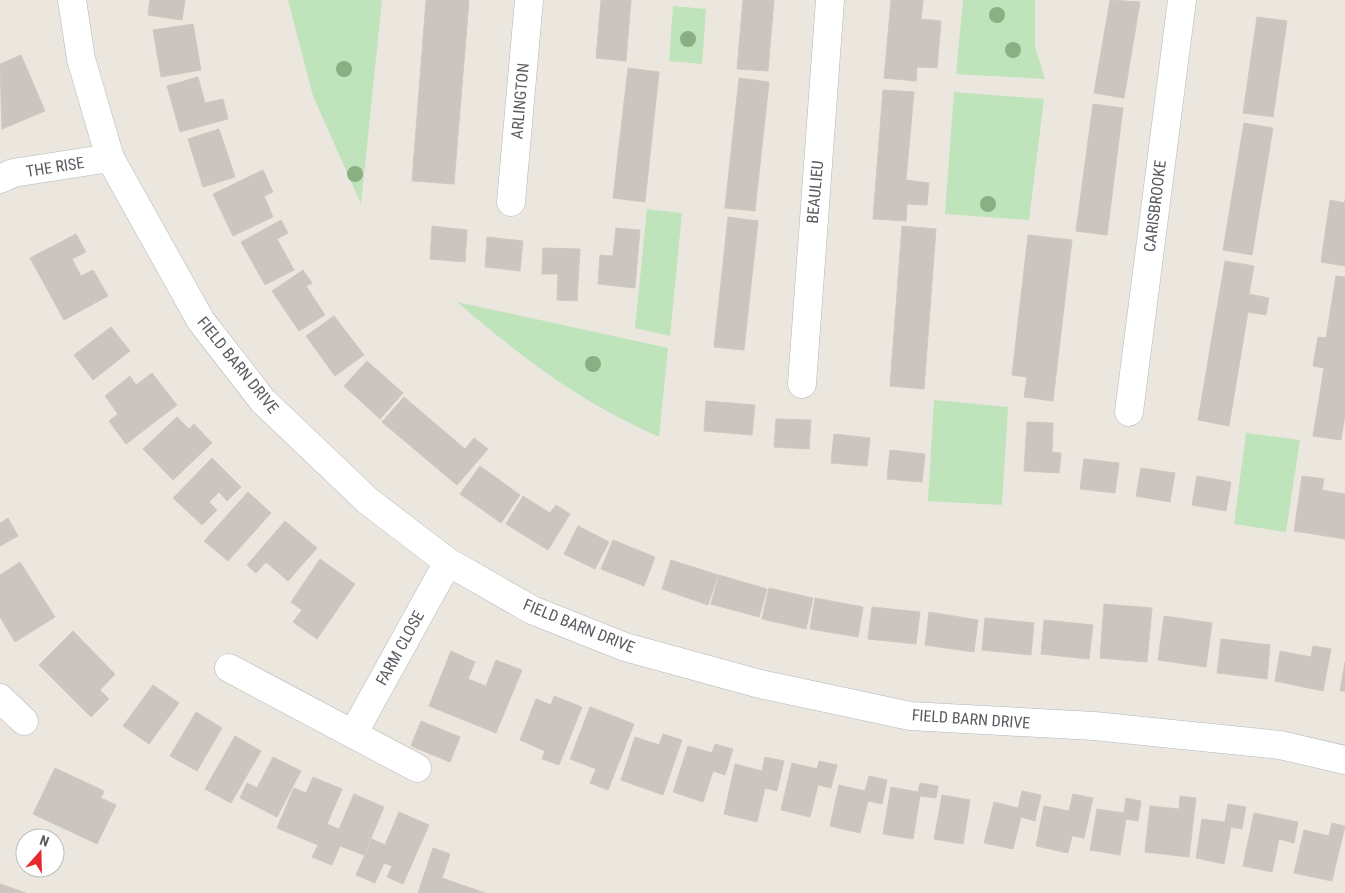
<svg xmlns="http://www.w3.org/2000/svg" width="1345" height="893" font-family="'Roboto Condensed',sans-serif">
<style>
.green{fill:#bfe3bb}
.building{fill:#cbc5c0;stroke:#d0c8bd}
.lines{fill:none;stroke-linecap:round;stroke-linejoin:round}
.minor-casing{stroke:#b2b6ba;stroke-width:29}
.minor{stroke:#fff;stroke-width:28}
.tree{fill:#89af82}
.labels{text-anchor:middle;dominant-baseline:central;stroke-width:4;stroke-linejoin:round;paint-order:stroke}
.street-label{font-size:16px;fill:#585c60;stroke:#fff}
</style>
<rect width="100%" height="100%" fill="#ebe7df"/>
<g class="green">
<path d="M288,0H382L361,204L313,96Z"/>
<path d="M963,0H1035V47L1045,79L956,74Z"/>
<path d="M673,6L706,9L702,64L669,61Z"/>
<path d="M954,92L1044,99L1029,220L945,214Z"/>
<path d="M647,209L682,213L670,336L635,328Z"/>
<path d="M457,302L668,348L659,437C580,402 522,358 457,302Z"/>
<path d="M934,400L1008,407L1002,505L928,501Z"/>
<path d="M1246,433L1300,440L1286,532L1234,524Z"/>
</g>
<g class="building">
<path d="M150,0H185L182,20L148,15Z"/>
<path d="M426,0H469L454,184L412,181Z"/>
<path d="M601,0H631L626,61L596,58Z"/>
<path d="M743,0H774L768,71L737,69Z"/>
<path d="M891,0H923L921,19L941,21L937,68L917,67L916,81L884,78Z"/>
<path d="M1110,0L1140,2L1124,98L1094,93Z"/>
<path d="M1257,17L1287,21L1273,117L1243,113Z"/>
<path d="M193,24L201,70L161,77L153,30Z"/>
<path d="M21,55L45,111L2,129L0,64Z"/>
<path d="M628,68L659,72L645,202L613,198Z"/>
<path d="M198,77L205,103L223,99L228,119L180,132L167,86Z"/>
<path d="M739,78L769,82L755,211L725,208Z"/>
<path d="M883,90L914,92L906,180L929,183L927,205L907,204L906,221L873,219Z"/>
<path d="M1093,104L1123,108L1107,235L1076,231Z"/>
<path d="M1244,123L1273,128L1252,255L1223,250Z"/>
<path d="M219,129L235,177L203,187L188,139Z"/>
<path d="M263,170L273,192L264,196L273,217L233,236L213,194Z"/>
<path d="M1345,199V266L1321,262L1330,200L1345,203Z"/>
<path d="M728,217L758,221L744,350L714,347Z"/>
<path d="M281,220L288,233L277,239L294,270L265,285L241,242Z"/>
<path d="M432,226L467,230L465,262L430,259Z"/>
<path d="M902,226L936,229L924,389L890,386Z"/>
<path d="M616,228L640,230L635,288L598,284L600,255L613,256Z"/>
<path d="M76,234L86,252L72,259L81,276L93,270L108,296L64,320L30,258Z"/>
<path d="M1028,235L1072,240L1053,401L1024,397L1027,377L1012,375Z"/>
<path d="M487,237L523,241L520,271L485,267Z"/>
<path d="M543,248L580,249L577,301L557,300L558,274H542Z"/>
<path d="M1225,261L1254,266L1249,294L1269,298L1266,315L1248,312L1229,426L1198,420Z"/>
<path d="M303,270L312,283L306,286L325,315L299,331L272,291Z"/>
<path d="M1336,276L1345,277V414L1341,440L1313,436L1324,368L1313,366L1318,337L1326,338Z"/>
<path d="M334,316L364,355L335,376L306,336Z"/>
<path d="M111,327L130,351L93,380L74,355Z"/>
<path d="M367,361L403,393L380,419L344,386Z"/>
<path d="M152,373L177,405L126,444L109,421L118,414L105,396L130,376L136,385Z"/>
<path d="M404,397L465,449L474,438L488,449L457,485L382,422Z"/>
<path d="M706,401L755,405L752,435L704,431Z"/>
<path d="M177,417L189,429L194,424L212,443L173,480L143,449Z"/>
<path d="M776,419L811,420L809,449L774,447Z"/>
<path d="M1027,422L1053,423L1052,452L1061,453L1059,473L1024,471Z"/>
<path d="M834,434L870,438L867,466L831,463Z"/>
<path d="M890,450L925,454L922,482L887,479Z"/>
<path d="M212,458L241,487L227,501L219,492L209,502L217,510L202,525L173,498Z"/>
<path d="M1084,459L1119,463L1115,493L1080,489Z"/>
<path d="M480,466L520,495L501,523L460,494Z"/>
<path d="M1141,468L1175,473L1170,502L1136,496Z"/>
<path d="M1197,476L1231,482L1226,511L1192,505Z"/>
<path d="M1302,476L1324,479L1322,490L1345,494V539L1294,531Z"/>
<path d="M248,492L271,513L228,561L204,541Z"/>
<path d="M523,496L550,513L556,505L570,514L548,550L506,524Z"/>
<path d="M8,518L18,536L0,546V523Z"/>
<path d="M285,521L317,548L288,581L266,562L256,573L247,565Z"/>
<path d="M578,526L609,542L595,569L564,554Z"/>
<path d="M613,540L655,557L644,586L601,569Z"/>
<path d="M320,559L355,584L317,639L293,622L302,610L291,602Z"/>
<path d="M671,560L718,575L708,605L662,589Z"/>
<path d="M20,562L55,617L15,642L0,617V575Z"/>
<path d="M719,575L767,589L759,617L711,604Z"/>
<path d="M769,588L813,598L806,629L762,619Z"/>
<path d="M815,598L863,607L858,637L810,629Z"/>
<path d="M1104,604L1152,608L1147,662L1100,658Z"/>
<path d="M872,607L920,612L916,644L868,639Z"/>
<path d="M929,612L978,620L974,652L925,645Z"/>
<path d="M1164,616L1212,623L1206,667L1158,660Z"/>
<path d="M985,618L1034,623L1031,655L982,650Z"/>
<path d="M1044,620L1093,625L1089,659L1041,654Z"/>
<path d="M73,631L115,674L100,690L109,699L91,717L39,665Z"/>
<path d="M1221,639L1270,645L1267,679L1217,673Z"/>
<path d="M1313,646L1331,649L1323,691L1275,681L1280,651L1311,657Z"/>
<path d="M451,651L475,662L468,679L486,686L496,660L522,670L496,733L429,706Z"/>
<path d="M1345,662V691H1340Z"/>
<path d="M153,685L179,703L149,744L123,726Z"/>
<path d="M554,696L582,707L559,765L542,759L545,751L520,740L536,699L551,705Z"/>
<path d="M590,707L634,724L608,790L590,783L596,769L570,759Z"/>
<path d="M196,712L222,728L197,771L170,756Z"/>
<path d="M421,721L460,737L450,762L411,746Z"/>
<path d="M663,734L682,740L663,795L621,780L635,737L659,745Z"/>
<path d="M235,736L261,751L231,803L205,789Z"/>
<path d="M715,744L733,749L725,775L713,771L703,802L673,792L688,746L712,753Z"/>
<path d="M273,757L301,771L277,817L240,798L247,783L257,788Z"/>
<path d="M765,757L784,761L777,791L765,788L757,822L724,814L735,764L762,771Z"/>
<path d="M819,761L837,765L831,788L818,785L810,817L781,810L792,763L817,769Z"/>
<path d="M55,768L104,791L101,798L116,805L97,844L33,814Z"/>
<path d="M869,776L887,780L882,804L868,801L860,833L830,826L839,785L865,791Z"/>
<path d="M313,777L342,789L327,824L339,829L354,794L384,807L364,855L340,846L332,865L312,857L318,845L277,828L294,788L306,793Z"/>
<path d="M920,783L938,786L936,798L920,796L913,839L883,834L891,787L918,792Z"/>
<path d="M1022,791L1041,795L1035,821L1021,817L1013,849L984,843L994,802L1018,808Z"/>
<path d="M1073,794L1093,798L1084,838L1072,836L1068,853L1036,846L1044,806L1069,811Z"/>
<path d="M942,795L970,800L963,844L934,839Z"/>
<path d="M1180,796L1196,798L1189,857L1145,852L1150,806L1179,809Z"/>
<path d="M1126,798L1141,801L1138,821L1126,819L1120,855L1090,850L1097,809L1124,813Z"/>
<path d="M1228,804L1246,807L1242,829L1231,827L1224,864L1196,858L1202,819L1225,822Z"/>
<path d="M399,812L429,825L403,884L387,877L392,866L384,863L375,883L356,875L372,839L385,845Z"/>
<path d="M1254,813L1298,822L1294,843L1279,839L1272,872L1243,866Z"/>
<path d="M1332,823L1345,826L1332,881L1294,873L1304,830L1329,836Z"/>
<path d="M433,848L450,854L442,878L485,893H418Z"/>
<path d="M0,884L26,893H0Z"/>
</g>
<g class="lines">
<defs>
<g id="minor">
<path d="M72,0L81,59L110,158L201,321L263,401L368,501L448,562L532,610L625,647L760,684L910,716L1094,726L1280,745L1345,760"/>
<path d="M0,179L13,173L110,158"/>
<path d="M511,202L529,0"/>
<path d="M802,384L830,0"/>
<path d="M1129,412L1182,0"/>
<path d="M229,668L417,768"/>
<path d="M0,698L24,721"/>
<path d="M353,734L448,562"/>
</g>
</defs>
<use href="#minor" class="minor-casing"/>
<use href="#minor" class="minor"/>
</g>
<g class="tree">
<circle cx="997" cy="15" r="8"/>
<circle cx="688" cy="39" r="8"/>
<circle cx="1013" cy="50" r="8"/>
<circle cx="344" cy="69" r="8"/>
<circle cx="355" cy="174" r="8"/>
<circle cx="988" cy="204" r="8"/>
<circle cx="593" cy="364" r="8"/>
</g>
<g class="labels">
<g class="street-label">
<text transform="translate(520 101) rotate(-85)">ARLINGTON</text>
<text transform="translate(55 167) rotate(-9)">THE RISE</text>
<text transform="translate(815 192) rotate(-85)">BEAULIEU</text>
<text transform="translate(1155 206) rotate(-83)">CARISBROOKE</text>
<text transform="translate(238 365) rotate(51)">FIELD BARN DRIVE</text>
<text transform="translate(579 626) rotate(22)">FIELD BARN DRIVE</text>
<text transform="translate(400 648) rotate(-61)">FARM CLOSE</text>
<text transform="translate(971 719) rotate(4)">FIELD BARN DRIVE</text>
</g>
</g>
<g transform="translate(40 853) rotate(20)"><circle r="24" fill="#ffffff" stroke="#bcbebf"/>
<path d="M0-4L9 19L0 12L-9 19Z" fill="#e7292f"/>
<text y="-8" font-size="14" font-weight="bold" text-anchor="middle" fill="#585c60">N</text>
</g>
</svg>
